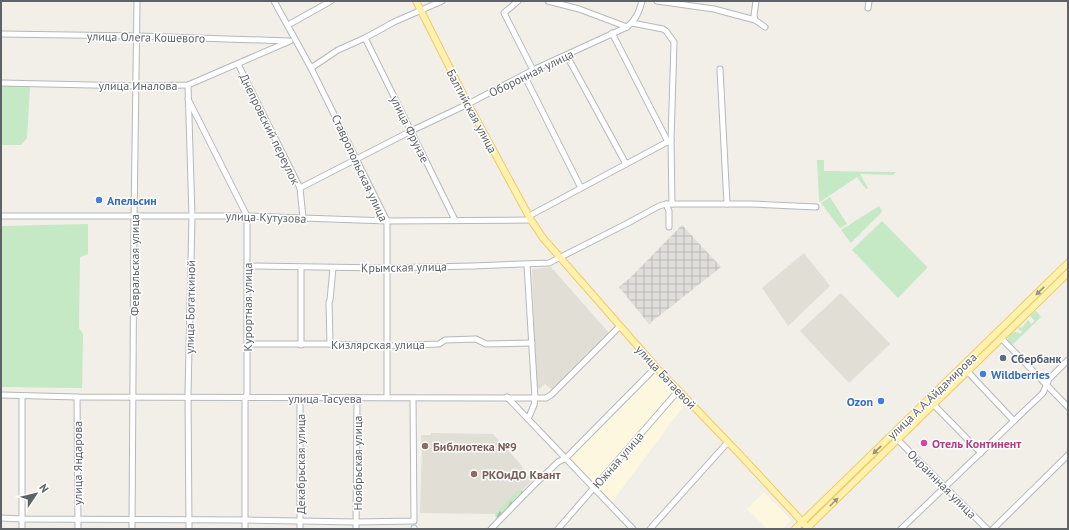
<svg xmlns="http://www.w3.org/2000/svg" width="1069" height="530" font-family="'PT Sans',sans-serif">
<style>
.commercial{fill:#fef7e0}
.industrial{fill:url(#industrial-grid)}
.education{fill:#e1ded6}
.green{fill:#c5e8c5}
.forest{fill:url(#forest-firs)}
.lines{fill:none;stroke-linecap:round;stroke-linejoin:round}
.minor-casing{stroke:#b5b8bc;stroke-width:7}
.major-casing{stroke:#f2c960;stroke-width:8}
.minor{stroke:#fff;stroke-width:5}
.major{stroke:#fff2af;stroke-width:6}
.oneway{fill:#979581}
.shop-dot{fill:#3f7fe0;stroke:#fff;stroke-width:1.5}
.service-dot{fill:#5c6f8a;stroke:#fff;stroke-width:1.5}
.hotel-dot{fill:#d1479c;stroke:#fff;stroke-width:1.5}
.education-dot{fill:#8d6e63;stroke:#fff;stroke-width:1.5}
.labels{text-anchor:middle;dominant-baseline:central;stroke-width:3;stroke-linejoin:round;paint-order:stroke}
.street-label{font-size:12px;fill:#5f6368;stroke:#fff}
.shop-label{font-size:12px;font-weight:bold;fill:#366cbe;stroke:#fff;text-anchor:start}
.service-label{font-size:12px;font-weight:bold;fill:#4e5e75;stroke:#fff;text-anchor:start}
.hotel-label{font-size:12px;font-weight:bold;fill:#b23c85;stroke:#fff;text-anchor:start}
.education-label{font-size:12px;font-weight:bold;fill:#785e54;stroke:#fff;text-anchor:start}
</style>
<defs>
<pattern id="industrial-grid" width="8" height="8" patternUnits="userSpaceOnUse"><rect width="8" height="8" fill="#e0deda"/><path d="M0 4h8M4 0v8" fill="none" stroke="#b9b8b5"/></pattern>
<pattern id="forest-firs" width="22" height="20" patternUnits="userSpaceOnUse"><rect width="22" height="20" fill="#c5e8c5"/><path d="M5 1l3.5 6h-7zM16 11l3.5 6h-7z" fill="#a3c0a4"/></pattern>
</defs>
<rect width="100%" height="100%" fill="#f1efe8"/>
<g class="commercial">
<path d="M654,373L685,404L612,502L569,459Z"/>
<path d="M764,492L791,520L783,529H767L747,509Z"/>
</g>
<path class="industrial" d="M682,225L721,267L649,324L619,287L631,277Z"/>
<g class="education">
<path d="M804,253L830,286L788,326L762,288Z"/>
<path d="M551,267L609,333L552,390L545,384L539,389L536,387L532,269Z"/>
<path d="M841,293L890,344L849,383L800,331Z"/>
<path d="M431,433L493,434L522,466V467L533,480L497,514L420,513L422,449L421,435H431Z"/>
</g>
<g class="green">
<path d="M1,85L30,87L27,138L21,145H1Z"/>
<path d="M817,160H824V171L896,172L893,175L860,174L868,188L866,189L857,177L820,202L819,200Z"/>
<path d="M830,197L847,224L840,228L821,203Z"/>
<path d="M879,206L882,211L881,213L851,243L841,230Z"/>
<path d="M882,221L927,267V268L898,298L852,250Z"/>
<path d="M88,224V254L80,257L79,328L83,334L82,388L1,387V226Z"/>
<path d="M1036,311L1041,317L1012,345L1007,341L1009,336L1014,332H1017L1020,334L1022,332L1018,329L1020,327L1022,328L1028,320L1031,324L1035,321L1030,316Z"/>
</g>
<path class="forest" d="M518,490H522L523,491L521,495L499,519H496L495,513Z"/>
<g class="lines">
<defs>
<g id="minor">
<path d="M274,1L311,68L387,221V397"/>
<path d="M518,1L504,13L533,70"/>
<path d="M548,1L579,9L627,27"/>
<path d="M657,1L714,9L755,20"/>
<path d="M756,1L754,15L755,20L765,27"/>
<path d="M868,8L869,1"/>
<path d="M632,23L663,29L666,31L674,42L671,140L672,204"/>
<path d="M288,25L331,1"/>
<path d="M612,33L668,142"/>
<path d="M1,34L138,36L288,41"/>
<path d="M365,38L455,220"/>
<path d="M567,56L626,164"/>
<path d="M238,64L300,188L303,218"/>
<path d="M311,68L338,50L365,38L394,22L442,1"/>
<path d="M720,69L727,204"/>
<path d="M524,75L581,188"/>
<path d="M1,83L137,86L188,85L290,41"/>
<path d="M188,85L192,216L188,394L189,529"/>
<path d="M188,99L247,216V394L245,397V529"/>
<path d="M300,188L411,131L468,104L533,70L627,27C636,20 639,12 642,1"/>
<path d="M666,204L669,211V227"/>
<path d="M1,216H247L387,221L531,220"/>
<path d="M529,216L671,140"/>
<path d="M527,265L535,398L534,405L528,419"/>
<path d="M247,266L384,268L472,266L549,263L628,223L659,206L666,204H751L816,207"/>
<path d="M301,268V345"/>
<path d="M1001,338L1068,407"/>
<path d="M247,344H330L387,346L439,344L445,340L476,339L486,344L532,343"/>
<path d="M330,344L329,302L330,300L333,268"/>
<path d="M967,371L1014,421"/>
<path d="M1,395L77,397L546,398L551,395L620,326"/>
<path d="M77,397L78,529"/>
<path d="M507,397L633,529"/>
<path d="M300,398V529"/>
<path d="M933,404L981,453"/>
<path d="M897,439L987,529"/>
<path d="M1,518L22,519L246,520L357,522L414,521L413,398"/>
<path d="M22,529V396"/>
<path d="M132,529L134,221L137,1"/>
<path d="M356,529L357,398"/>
<path d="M414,529V528"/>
<path d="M491,529L531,488L558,462L566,458L656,367"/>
<path d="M558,529L678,391"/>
<path d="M650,529L728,442"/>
<path d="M901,529L1043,393L1049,379L1068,360"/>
<path d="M993,529L1068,455"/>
</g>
<g id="major">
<path d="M416,1L468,104L531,220L543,238L656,367L745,460L809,529"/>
<path d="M795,529L1068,263"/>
<path d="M806,529L1068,273"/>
</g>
</defs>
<use href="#minor" class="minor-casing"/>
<use href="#major" class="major-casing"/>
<use href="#minor" class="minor"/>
<use href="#major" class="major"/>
</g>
<defs><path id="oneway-solid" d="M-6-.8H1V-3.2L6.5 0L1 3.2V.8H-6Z"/></defs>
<g class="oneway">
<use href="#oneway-solid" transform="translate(1040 291) rotate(136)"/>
<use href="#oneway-solid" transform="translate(877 450) rotate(136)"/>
<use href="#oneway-solid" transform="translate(834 502) rotate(-45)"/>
</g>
<g class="shop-dot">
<circle cx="99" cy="200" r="4"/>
<circle cx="983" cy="374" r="4"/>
<circle cx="881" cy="401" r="4"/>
</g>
<circle class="service-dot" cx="1003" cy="358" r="4"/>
<circle class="hotel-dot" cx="924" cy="443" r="4"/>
<g class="education-dot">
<circle cx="425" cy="446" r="4"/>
<circle cx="474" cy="474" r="4"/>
</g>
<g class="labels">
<g class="street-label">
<text transform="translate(146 37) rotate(1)">улица Олега Кошевого</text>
<text transform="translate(531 73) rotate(-26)">Оборонная улица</text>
<text x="138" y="85">улица Иналова</text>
<text transform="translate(472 111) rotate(62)">Балтийская улица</text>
<text transform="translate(270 129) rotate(64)">Днепровский переулок</text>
<text transform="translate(410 129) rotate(64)">улица Фрунзе</text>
<text transform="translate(360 168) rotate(65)">Ставропольская улица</text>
<text transform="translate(266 217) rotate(2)">улица Кутузова</text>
<text transform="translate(134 265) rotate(-90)">Февральская улица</text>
<text transform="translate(404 267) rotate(-1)">Крымская улица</text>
<text transform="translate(190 307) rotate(-89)">улица Богаткиной</text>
<text transform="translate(247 307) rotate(-90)">Курортная улица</text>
<text x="378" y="344">Кизлярская улица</text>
<text transform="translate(666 377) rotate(47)">улица Батаевой</text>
<text transform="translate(932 396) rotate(-44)">улица А.А.Айдамирова</text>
<text x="325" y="398">улица Тасуева</text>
<text transform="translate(618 460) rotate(-49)">Южная улица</text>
<text transform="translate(77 463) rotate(-90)">улица Яндарова</text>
<text transform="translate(357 463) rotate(-90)">Ноябрьская улица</text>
<text transform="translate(300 464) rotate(-90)">Декабрьская улица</text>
<text transform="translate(942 484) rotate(45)">Окраинная улица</text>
</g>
<g class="shop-label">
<text x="107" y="200">Апельсин</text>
<text x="991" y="374">Wildberries</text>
<text x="873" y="401" text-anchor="end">Ozon</text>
</g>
<g class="service-label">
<text x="1011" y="358">Сбербанк</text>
</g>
<g class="hotel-label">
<text x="932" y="443">Отель Континент</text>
</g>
<g class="education-label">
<text x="433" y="446">Библиотека №9</text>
<text x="482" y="474">РКОиДО Квант</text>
</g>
</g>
<rect width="1069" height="530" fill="none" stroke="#5f6368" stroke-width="4"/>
<g transform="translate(36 494) rotate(55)" stroke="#ffffff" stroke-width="3" paint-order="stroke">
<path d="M0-3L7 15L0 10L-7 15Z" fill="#5f6368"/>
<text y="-6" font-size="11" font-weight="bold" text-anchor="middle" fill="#5f6368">N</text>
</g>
</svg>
